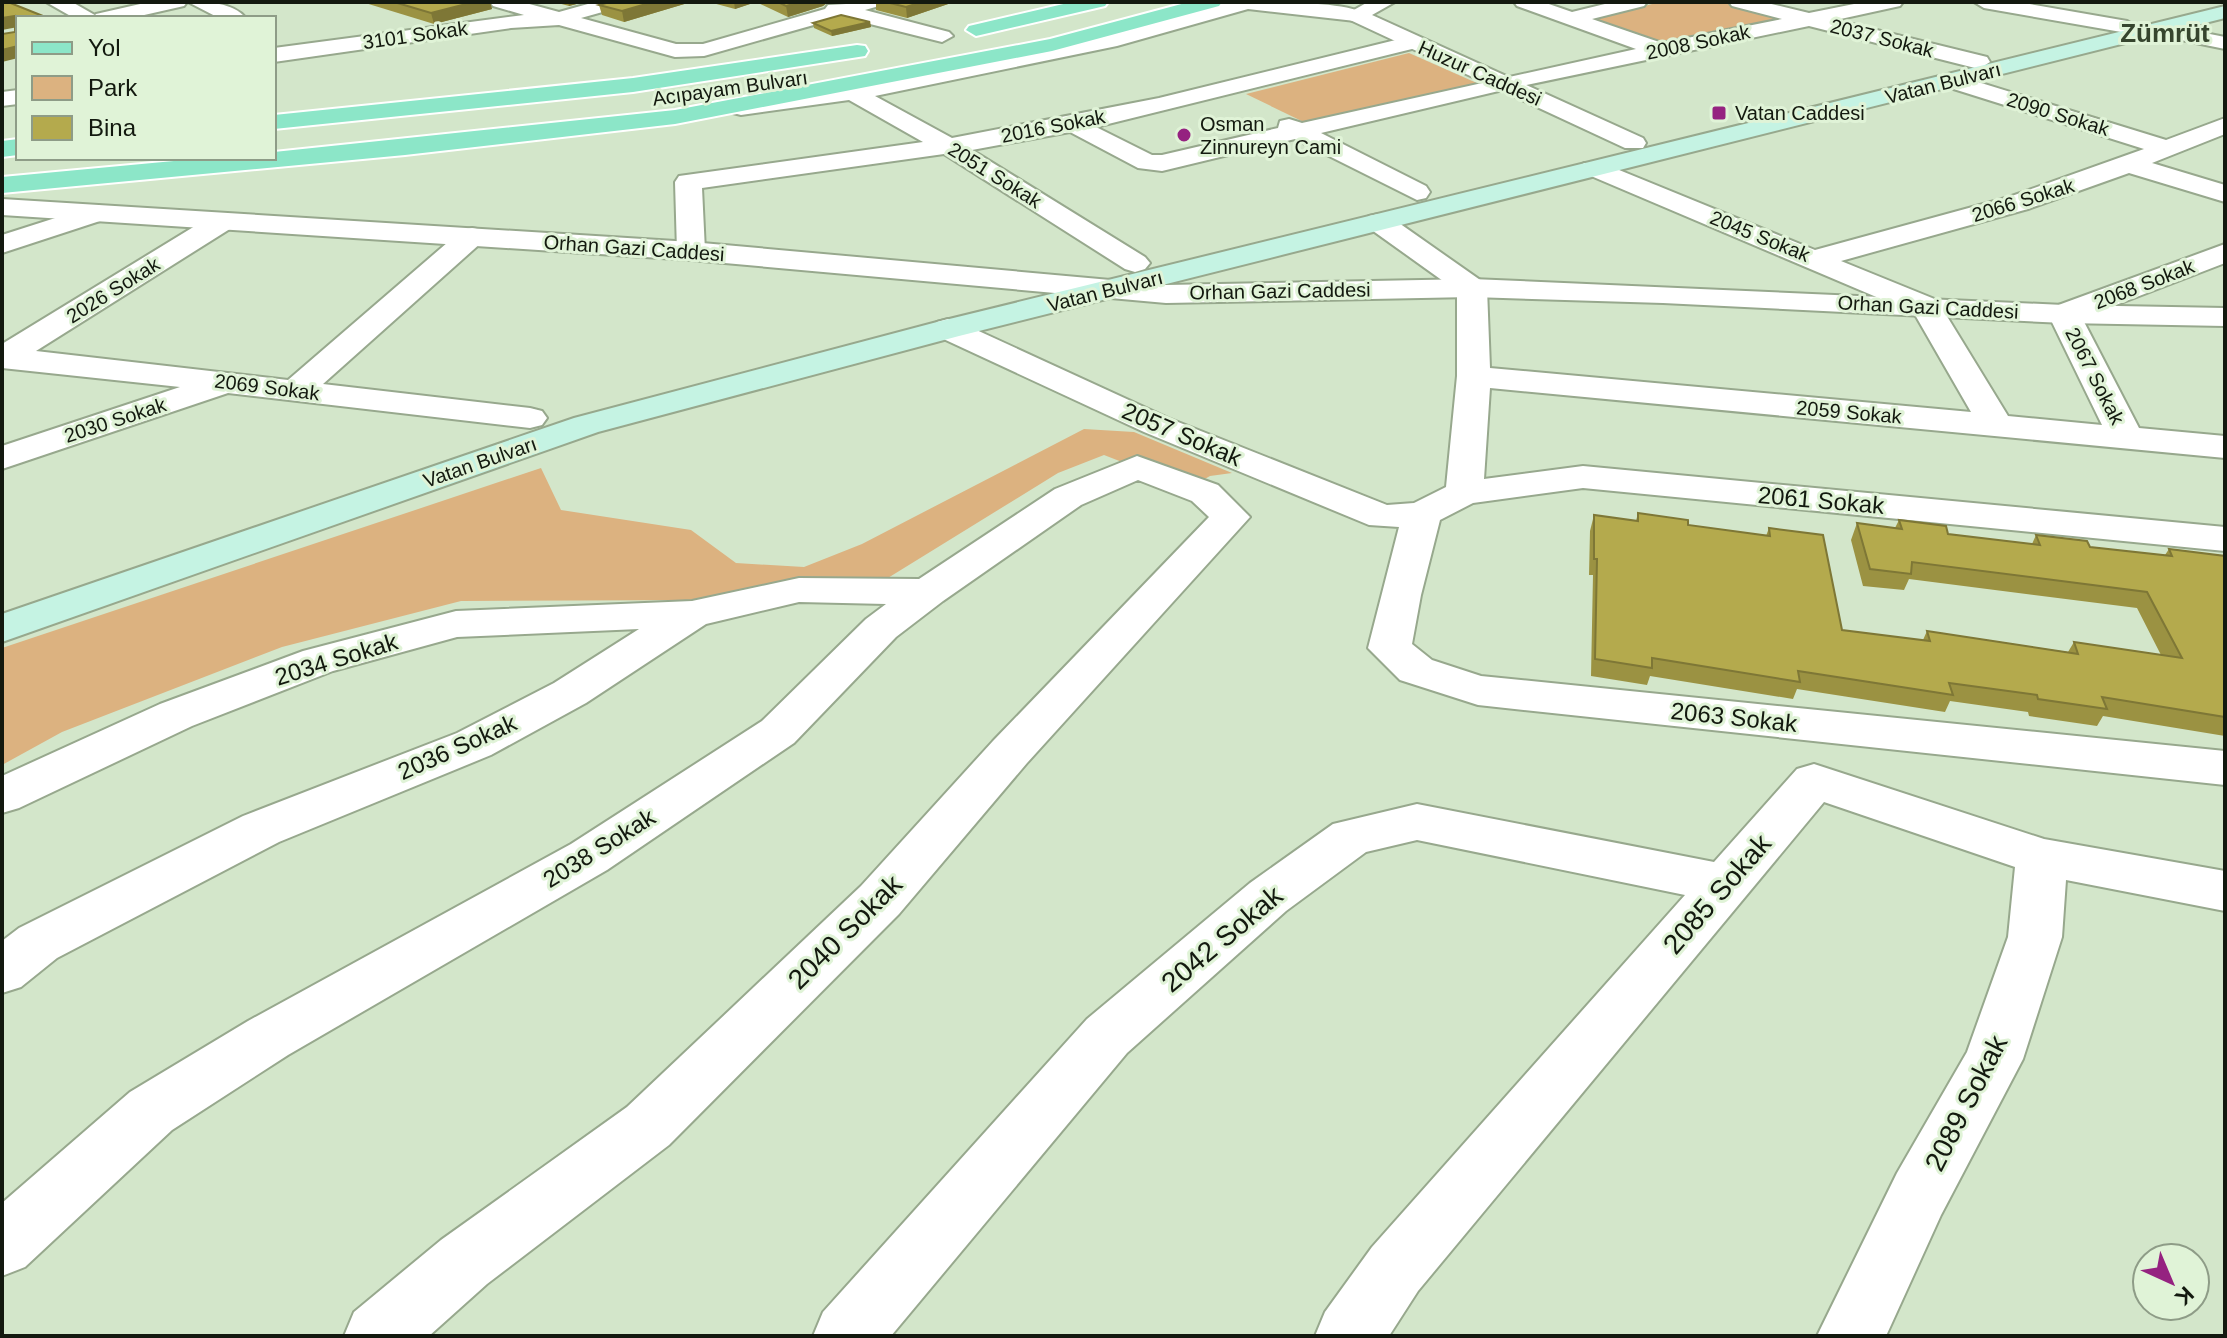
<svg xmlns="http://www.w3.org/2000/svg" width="2227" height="1338" font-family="Arial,sans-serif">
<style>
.green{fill:#dcb280}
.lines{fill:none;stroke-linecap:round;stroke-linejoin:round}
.minor-casing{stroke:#97a88d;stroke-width:4}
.tertiary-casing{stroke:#97a88d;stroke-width:4}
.secondary-casing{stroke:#97a88d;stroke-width:4}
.primary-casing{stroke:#fff;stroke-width:4}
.minor{fill:#fff;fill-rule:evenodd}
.tertiary{fill:#fff;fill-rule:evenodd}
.secondary{fill:#c5f3e3;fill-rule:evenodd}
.primary{fill:#8ce6c8;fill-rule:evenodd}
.wall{fill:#9b9242}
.shaded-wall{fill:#7e7736}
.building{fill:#b4aa4d;stroke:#7e7736;stroke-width:2}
.poi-dot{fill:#952280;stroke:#e0f3d7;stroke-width:3}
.labels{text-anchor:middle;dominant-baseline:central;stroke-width:6;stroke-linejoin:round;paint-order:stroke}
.far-street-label{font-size:20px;fill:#13190f;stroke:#e0f3d7}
.far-poi-label{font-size:20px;fill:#13190f;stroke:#e0f3d7;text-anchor:start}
.street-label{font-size:24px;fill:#13190f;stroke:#e0f3d7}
.far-district-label{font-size:26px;font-weight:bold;fill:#36452e;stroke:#e0f3d7}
.near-street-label{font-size:28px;fill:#13190f;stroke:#e0f3d7}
</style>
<rect width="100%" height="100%" fill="#d3e6ca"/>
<g class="green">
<path d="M1660,2H1729L1785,18L1664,45L1589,20Z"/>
<path d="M1409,53L1479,84L1312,126L1246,94Z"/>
<path d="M1084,429L1134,432L1232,473L1210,476L1189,488L1104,455L1058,473L883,581L711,600L461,601L282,647L62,732L2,765V648L541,468L561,510L691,530L736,563L804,567L862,544Z"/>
</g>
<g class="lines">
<defs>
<g id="minor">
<path d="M46,2H72L100,18H74Z"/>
<path d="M188,2C208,2 232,2 246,18H219Z"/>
<path d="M490,2H522L559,12L595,2H627L624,6L581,18L676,44H703L825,9L828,5L882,2L879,6L865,10L949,32L953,36L942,42L842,17L704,56L675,57L559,25L511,28L274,62V48L524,15L493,6Z"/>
<path d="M1229,2C1253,2 1352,0 1365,15L1355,21L1248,9L1117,46L875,96L952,138L1159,98L1412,36L1423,42L1420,47L1096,127L1152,155H1162L1278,128L1280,121L1289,119L1302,123L1636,49L1517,6L1514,2H1543L1572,12L1613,2H1647L1644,6L1592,19L1662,43L1782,19L1732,6L1729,2H1763L1809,13L1864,2H1903L1900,6L1836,20L1987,57L1990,62L1979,69L1809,26L1503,90L1321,133L1426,186L1430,192L1426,198L1417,200L1295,139L1162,171L1138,168L1070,132L972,150L1145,257L1150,263L1145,269L1135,272L1125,269L944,154L702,188L705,251L701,257L691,260L681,257L677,251L675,182L679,176L923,142L849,100L741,115L733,113L729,108L733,103L853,86L1114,34Z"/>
<path d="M1974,2H2018L2127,21L2137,27L2127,33L1984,8Z"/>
<path d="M1952,74L2166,140L2225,118V134L2152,163L2225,185V202L2129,173L2028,209L1841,261L1937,300L2008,416L2102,425L2048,314L2053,307L2225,244V263L2082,318L2139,428L2225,436V458L1490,388L1484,479L1583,466L2225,527V551L1583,488L1473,503L1440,520L1421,595L1412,644L1432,660L1481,676L2225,751V785L1478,705L1400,680L1368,648L1399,527L1369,525L1144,432L937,336L932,329L937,322L948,319L959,322L1168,418L1387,505L1414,503L1446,487L1457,376V291L1369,228L1365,222L1369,216L1379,214L1389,216L1483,282L1487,288L1490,368L1971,412L1914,313L1584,173L1580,168L1584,163H1602L1815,250L2009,197L2144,149L1944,86L1941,81L1944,76Z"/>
<path d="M18,90V104L2,106V92Z"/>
<path d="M96,205L106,207L110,213L106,219L2,253V235Z"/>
<path d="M223,213L233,215L237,221L233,227L36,351L288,380L462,230L472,228L482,230L486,236L482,242L323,384L530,408L542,411L547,418L542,425L530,428L228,393L2,469V446L180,387L2,368V344L213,215Z"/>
<path d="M1137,456L1218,485L1250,517L1027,763L899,914L669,1145L487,1284L429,1336H344L354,1312L441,1240L627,1107L861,886L993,741L1209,517L1192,501L1138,480L1081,505L943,601L896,637L794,743L607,870L288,1055L172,1130L25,1267L2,1276V1203L130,1092L248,1021L571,844L762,721L866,619L886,604L799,602L706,624L586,703L491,755L279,842L57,958L21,987L2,993V941L19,928L243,816L457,733L554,683L639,629L457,637L333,671L192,726L19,808L2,813V776L160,704L303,651L456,611L692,601L799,578L919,579L1055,489Z"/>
<path d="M1814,764L2044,839L2225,871V911L2066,880L2062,937L2023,1059L1941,1215L1886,1336H1817L1897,1173L1967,1052L2008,937L2015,867L1824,802L1418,1291L1389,1336H1315L1325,1312L1372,1247L1685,895L1417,840L1366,852L1286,911L1127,1053L891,1336H813L823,1312L1087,1019L1250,883L1333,824L1417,804L1714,862L1797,769Z"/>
</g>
<g id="tertiary">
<path d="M149,2H187L184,6L131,18H93L96,14Z"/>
<path d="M1368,2H1395L1372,15L1643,138L1646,143L1643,148H1625L1348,19L1345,15Z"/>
<path d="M2159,24L2225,37V49L2152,34L2149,30L2152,26Z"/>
<path d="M2,199L691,242L1166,285L1472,279L2064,305L2225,308V326L2064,323L1663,303L1472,297L1166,303L691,260L2,215Z"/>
</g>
<path id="secondary" d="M2225,6V18L959,336L598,432L2,642V614L574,418L937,322Z"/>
<g id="primary">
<path d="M1072,2H1108L1105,6L976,36L966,30L969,26Z"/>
<path d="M1189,2H1222L1219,6L1052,51L675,124L405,155L2,193V177L206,158H274V152L675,110L1050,39Z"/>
<path d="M857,45L865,46L868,51L865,56L633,92L274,129V115L633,78Z"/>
<path d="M18,139V155L2,157V141Z"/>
</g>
</defs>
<use href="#minor" class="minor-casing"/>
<use href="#tertiary" class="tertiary-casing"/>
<use href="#secondary" class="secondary-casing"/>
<use href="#primary" class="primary-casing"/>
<use href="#minor" class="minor"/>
<use href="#tertiary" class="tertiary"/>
<use href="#secondary" class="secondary"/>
<use href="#primary" class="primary"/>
</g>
<g class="wall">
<path d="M362,2H490L492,9L434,24Z"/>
<path d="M554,2H584L569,6Z"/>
<path d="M609,2H691L624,22L602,15L599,5Z"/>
<path d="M709,2H828L823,6L788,17L756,2L735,9Z"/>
<path d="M876,2H954L907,18L876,10Z"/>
<path d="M870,22L871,27L832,36L814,28L813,23Z"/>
<path d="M1638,513L1688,525L1766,536L1769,528L1842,630L1923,640L1927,631L2068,652L2074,642L2161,655L2137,608L1909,579L1904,590L1863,586L1851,540L1857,523L1895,528L1899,520L1948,534L2032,544L2036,535L2090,547L2165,555L2169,549L2225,556V736L2103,716L2097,726L2029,716L2028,712L1950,701L1945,712L1797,689L1793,699L1650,676L1647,685L1591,676L1593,575H1589L1590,531L1594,515L1636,521Z"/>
</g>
<g class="shaded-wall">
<path d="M474,2H490L492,9L434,24L431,13Z"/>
<path d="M568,2H584L569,6Z"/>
<path d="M653,2H691L624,22L622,11Z"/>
<path d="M734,2H756L735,9Z"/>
<path d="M800,2H828L823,6L788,17L786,6Z"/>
<path d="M922,2H954L907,18L906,7Z"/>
<path d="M15,16L18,27L2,30V18Z"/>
<path d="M870,22L871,27L832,36L831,31Z"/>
<path d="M18,46V58L2,62V50Z"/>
</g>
<g class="building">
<path d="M2,2H8L48,18H18V46L2,50V34L15,32V16L2,18Z"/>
<path d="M394,2H474L431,13Z"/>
<path d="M610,2H653L622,11L599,5Z"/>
<path d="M778,2H800L786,6Z"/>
<path d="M886,2H922L906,7Z"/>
<path d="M841,15L870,22L831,31L813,23Z"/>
<path d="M1638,513L1688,520V525L1770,536L1769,528L1823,535L1842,630L1930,641L1927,631L2078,654L2074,642L2182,658L2147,592L1912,562L1911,574L1870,569L1857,523L1902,529L1899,520L1946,526L1948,534L2040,545L2036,535L2087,541L2090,547L2172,556L2169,549L2225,556V717L2102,697L2107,709L2038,699L2037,695L1949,683L1953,695L1798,671L1800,682L1652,658V668L1595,659L1597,559H1594V515L1638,521Z"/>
</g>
<g class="poi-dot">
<rect x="1711" y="105" width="16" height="16" rx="4"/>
<circle cx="1184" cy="135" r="8"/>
</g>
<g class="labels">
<g class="far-street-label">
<text transform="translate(415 35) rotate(-8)">3101 Sokak</text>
<text transform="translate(1882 38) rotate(14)">2037 Sokak</text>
<text transform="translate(1698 42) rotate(-12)">2008 Sokak</text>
<text transform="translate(1480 73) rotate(24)">Huzur Caddesi</text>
<text transform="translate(1943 83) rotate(-14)">Vatan Bulvarı</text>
<text transform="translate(730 88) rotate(-8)">Acıpayam Bulvarı</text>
<text transform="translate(2058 114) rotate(17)">2090 Sokak</text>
<text transform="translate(1053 126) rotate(-11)">2016 Sokak</text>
<text transform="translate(995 175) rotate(32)">2051 Sokak</text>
<text transform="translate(2023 200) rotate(-17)">2066 Sokak</text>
<text transform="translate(1760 236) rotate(22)">2045 Sokak</text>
<text transform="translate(634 248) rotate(4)">Orhan Gazi Caddesi</text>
<text transform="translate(2144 284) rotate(-21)">2068 Sokak</text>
<text transform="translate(113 290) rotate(-32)">2026 Sokak</text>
<text transform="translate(1105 291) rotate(-14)">Vatan Bulvarı</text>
<text transform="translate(1280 291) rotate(-1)">Orhan Gazi Caddesi</text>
<text transform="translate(1928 307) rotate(3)">Orhan Gazi Caddesi</text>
<text transform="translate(2095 376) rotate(63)">2067 Sokak</text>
<text transform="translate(267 387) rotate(7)">2069 Sokak</text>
<text transform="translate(1849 412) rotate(5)">2059 Sokak</text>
<text transform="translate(115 420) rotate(-18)">2030 Sokak</text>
<text transform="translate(480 462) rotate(-19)">Vatan Bulvarı</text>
</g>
<g class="far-poi-label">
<text x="1735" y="113">Vatan Caddesi</text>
<text x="1200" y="124">Osman<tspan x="1200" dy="23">Zinnureyn Cami</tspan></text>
</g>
<g class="street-label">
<text transform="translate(1182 434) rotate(23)">2057 Sokak</text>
<text transform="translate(1821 500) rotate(5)">2061 Sokak</text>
<text transform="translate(336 659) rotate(-17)">2034 Sokak</text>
<text transform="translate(1734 717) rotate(6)">2063 Sokak</text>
<text transform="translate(457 747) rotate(-24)">2036 Sokak</text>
<text transform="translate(599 848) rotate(-32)">2038 Sokak</text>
</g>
<g class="far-district-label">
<text x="2165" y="33">Zümrüt</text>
</g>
<g class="near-street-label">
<text transform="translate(1717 894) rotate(-49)">2085 Sokak</text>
<text transform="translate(845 932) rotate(-45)">2040 Sokak</text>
<text transform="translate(1222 939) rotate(-40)">2042 Sokak</text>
<text transform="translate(1966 1103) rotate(-63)">2089 Sokak</text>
</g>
</g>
<rect width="2227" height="1338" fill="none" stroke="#13190f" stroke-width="8"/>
<rect x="16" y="16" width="260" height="144" fill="#e0f3d7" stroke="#8e9c87" stroke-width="2"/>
<rect x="32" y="42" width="40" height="12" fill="#8ce6c8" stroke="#8e9c87" stroke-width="2"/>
<text x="88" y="56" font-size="24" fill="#13190f">Yol</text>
<rect x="32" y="76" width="40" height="24" fill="#dcb280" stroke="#8e9c87" stroke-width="2"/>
<text x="88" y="96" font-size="24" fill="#13190f">Park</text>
<rect x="32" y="116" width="40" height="24" fill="#b4aa4d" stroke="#8e9c87" stroke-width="2"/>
<text x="88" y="136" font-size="24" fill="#13190f">Bina</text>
<g transform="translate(2171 1282) rotate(136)"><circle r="38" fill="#e0f3d7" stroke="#8e9c87" stroke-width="2"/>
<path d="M0-6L14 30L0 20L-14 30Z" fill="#952280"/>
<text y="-12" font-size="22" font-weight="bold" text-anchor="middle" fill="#13190f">K</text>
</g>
</svg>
